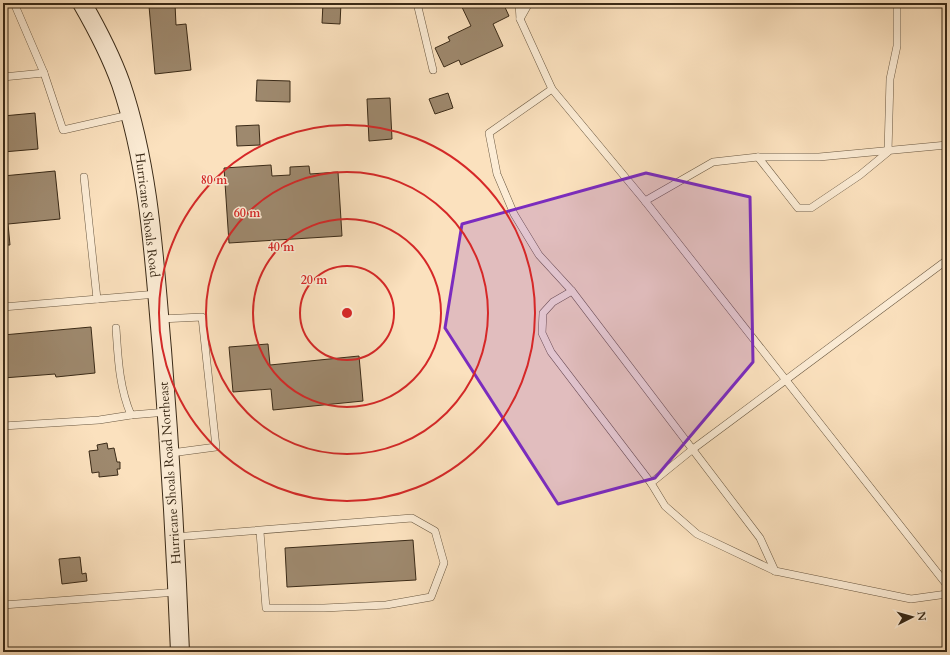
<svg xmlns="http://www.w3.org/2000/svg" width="950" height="655" font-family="Cardo,serif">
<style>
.building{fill:#9e896e;stroke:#3a2a17}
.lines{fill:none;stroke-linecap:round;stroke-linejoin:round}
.lane-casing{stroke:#6a5841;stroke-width:8}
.secondary-casing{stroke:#3a2a17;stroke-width:20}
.lane{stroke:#fcecd5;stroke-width:7}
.secondary{stroke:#fcecd5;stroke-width:18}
.marked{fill:#7b2cbf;fill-opacity:0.2;stroke:#7b2cbf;stroke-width:3;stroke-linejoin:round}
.ring{fill:none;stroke:#d62828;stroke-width:2}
.labels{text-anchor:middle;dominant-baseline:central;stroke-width:3;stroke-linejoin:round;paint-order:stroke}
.street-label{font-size:13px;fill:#3a2a17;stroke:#fcecd5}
.centre{fill:#d62828;stroke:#fcecd5;stroke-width:2}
.ring-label{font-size:12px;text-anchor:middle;font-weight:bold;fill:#d62828;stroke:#fcecd5;stroke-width:3;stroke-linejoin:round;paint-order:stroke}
</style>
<rect width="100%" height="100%" fill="#fbe1be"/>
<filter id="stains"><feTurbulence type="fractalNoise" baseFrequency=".005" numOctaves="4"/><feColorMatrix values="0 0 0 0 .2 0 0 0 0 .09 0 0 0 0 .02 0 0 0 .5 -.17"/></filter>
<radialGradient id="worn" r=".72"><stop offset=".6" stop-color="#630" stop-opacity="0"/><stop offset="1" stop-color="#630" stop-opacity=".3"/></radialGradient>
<g class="building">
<path d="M323,3H341L340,24L322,23Z"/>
<path d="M460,3H503L509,16L493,24L503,46L461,65L459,60L444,67L435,48L450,41L448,37L471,26Z"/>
<path d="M175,4L176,25L186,24L191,70L155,74L149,6Z"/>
<path d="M257,80L290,81V102L256,101Z"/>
<path d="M448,93L453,108L435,114L429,99Z"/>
<path d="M390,98L392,139L369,141L367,99Z"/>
<path d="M35,113L38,149L3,152V116Z"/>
<path d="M259,125L260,145L237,146L236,126Z"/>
<path d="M271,165L272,176L290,175V167L309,166L310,174L338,172L342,236L229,243L224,168Z"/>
<path d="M55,171L60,219L8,224L10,245H3V176Z"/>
<path d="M91,327L95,373L56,377L55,374L3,378V335Z"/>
<path d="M268,344L270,365L359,356L363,401L273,410L271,389L233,392L229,347Z"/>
<path d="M107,443L108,449L114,448L117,462H120V469H117L118,475L99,477V472L92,473L89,451L98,450L97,445Z"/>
<path d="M413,540L416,580L287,587L285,548Z"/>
<path d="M80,557L82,574L86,573L87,581L62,584L59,559Z"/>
</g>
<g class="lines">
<defs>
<g id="lane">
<path d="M14,3L44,73L63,130L129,115"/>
<path d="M417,3L433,70"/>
<path d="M519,3L520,19L552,89L645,201L947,585"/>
<path d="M520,19L529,3"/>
<path d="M3,77L44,73"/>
<path d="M552,89L489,133L497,174L514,214L539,255L572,291L760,538L775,571"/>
<path d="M758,157L798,208H811L860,175L888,152L890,79L897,46V3"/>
<path d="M84,177L97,299"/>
<path d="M645,201L713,162L758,157H819L947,145"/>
<path d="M947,260L693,449L651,483L665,506L697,534L775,571L911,599L947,594"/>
<path d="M572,291L553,302L543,313L542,333L551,352L651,483"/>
<path d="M3,307L157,294"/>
<path d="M160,319L202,317L216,447L171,453"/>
<path d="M116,328C118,357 119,387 131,415L167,412"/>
<path d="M3,426L99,420L131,415"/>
<path d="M174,537L412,518L435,531L444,563L431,597L386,605L324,608H266L260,532"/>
<path d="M3,605L177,592"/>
</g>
<path id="secondary" d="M82,3C97,29 111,56 121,84C150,170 154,259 162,350C170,450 176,551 180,652"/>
</defs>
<use href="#lane" class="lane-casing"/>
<use href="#secondary" class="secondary-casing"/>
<use href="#lane" class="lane"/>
<use href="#secondary" class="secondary"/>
</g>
<path class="marked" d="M646,173L750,197L753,362L655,478L558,504L445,328L462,224Z"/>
<g class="ring">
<circle cx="347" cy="313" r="47"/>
<circle cx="347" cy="313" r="94"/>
<circle cx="347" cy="313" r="141"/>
<circle cx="347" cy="313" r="188"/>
</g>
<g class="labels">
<g class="street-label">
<text transform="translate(147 215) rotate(83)">Hurricane Shoals Road</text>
<text transform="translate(170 473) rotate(-94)">Hurricane Shoals Road Northeast</text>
</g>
</g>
<circle cx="347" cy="313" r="6" class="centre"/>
<g class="ring-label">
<text x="214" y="184">80 m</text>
<text x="247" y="217">60 m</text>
<text x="281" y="251">40 m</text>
<text x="314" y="284">20 m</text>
</g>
<rect width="950" height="655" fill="none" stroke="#fbe1be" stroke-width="16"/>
<rect x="4" y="4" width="942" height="647" fill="none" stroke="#3a2a17" stroke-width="2"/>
<rect x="8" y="8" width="934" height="639" fill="none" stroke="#3a2a17"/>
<g transform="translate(912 617) rotate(84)" stroke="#fcecd5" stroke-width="3" paint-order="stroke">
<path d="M0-3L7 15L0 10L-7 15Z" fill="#3a2a17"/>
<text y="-6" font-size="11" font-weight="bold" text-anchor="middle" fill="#3a2a17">N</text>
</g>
<rect width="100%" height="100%" filter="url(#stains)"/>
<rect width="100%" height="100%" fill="url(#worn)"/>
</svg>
